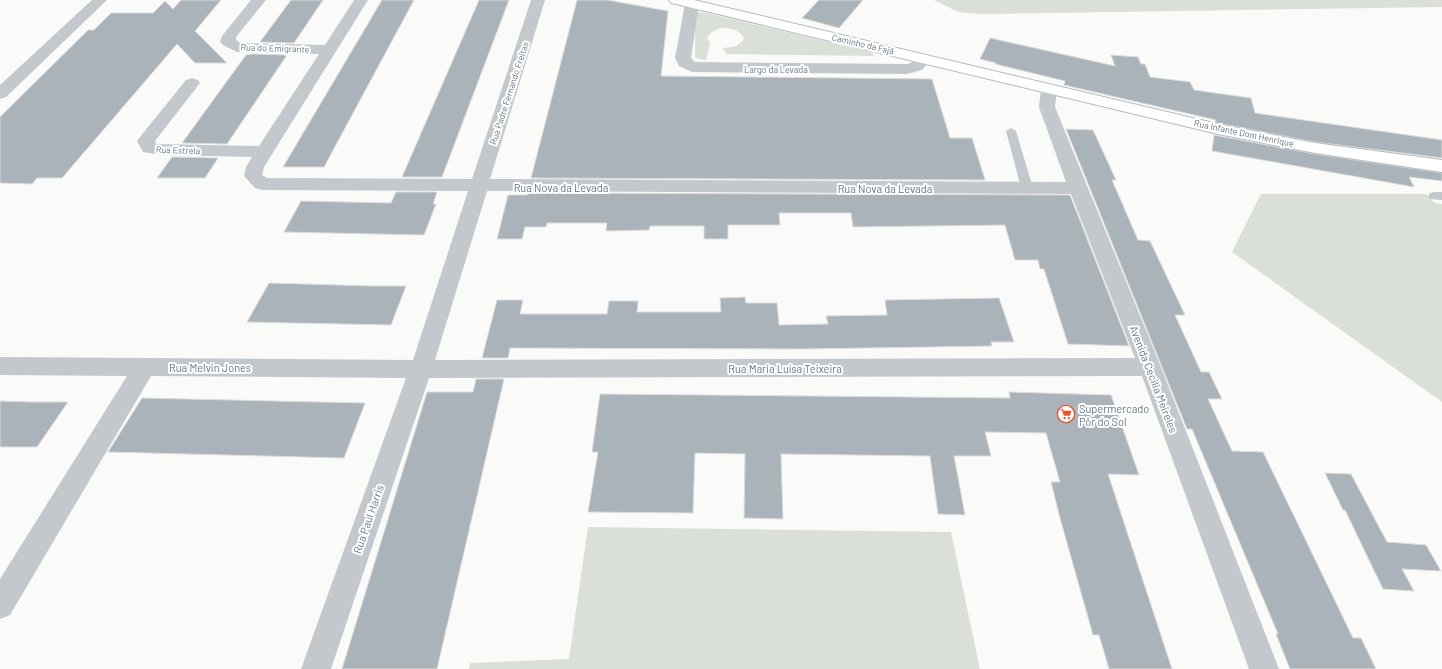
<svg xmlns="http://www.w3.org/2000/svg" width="1442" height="669" font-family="Barlow,sans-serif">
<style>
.green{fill:#dadfd7}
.building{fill:#aab3b9;stroke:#dcdcda}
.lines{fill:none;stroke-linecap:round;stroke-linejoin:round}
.secondary-casing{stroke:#b3babf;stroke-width:2}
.lane{fill:#c3c8cc;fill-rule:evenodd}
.street{fill:#c3c8cc;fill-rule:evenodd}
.secondary{fill:#fff;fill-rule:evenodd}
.labels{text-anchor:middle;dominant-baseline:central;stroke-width:4;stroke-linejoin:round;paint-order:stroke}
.far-street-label{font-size:9px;fill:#657683;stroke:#fff}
.street-label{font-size:11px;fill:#657683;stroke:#fff}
.poi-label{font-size:11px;fill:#657683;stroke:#fff;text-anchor:start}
</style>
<rect width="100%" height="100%" fill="#fafaf8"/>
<g class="green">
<path d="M934,0H1442V7L981,14L958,12Z"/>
<path d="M701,12L871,52L874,56L726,54L723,48L736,46L743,41L744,38C738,25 712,24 707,39L710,43L706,60L695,58V16L696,13Z"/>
<path d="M1261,194H1426L1435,203L1442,204V402L1232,252Z"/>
<path d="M588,527L951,532L980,669H469L470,663L569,659Z"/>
</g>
<g class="building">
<path d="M181,0H221L195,31L227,63H195L177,44L62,178H37L32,184L0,183V117L88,30H94L111,13H153L165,1L173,9Z"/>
<path d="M291,0H323L294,43L260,42Z"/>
<path d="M382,0H414L324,167H283Z"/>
<path d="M479,0H509L442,177H402Z"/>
<path d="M577,0H607L668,11L661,76L932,79L950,138H972L985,180L531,178Z"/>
<path d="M819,0H863L839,28L802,18Z"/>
<path d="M990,38L1115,66L1111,55L1138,57L1141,64H1145L1150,77L1190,82L1194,90L1251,98L1255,113L1442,140V158L1315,142L1218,123L1215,122L1216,120L1064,85L1065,81L995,64L996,63L980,59Z"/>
<path d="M252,54L287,55L227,144L182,143L246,55Z"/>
<path d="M1066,129L1093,130L1116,180H1112L1138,240L1150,241L1185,315H1175L1201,372H1209L1222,399H1208L1232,451L1263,452L1353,638H1361L1376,669H1290L1276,634H1278L1192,429H1187Z"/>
<path d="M1214,135L1315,154L1442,173V181L1409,177L1414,187L1212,151Z"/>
<path d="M172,157L218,158L205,178H157Z"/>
<path d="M396,192H437L433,204H436L424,235L284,232L301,201L391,203Z"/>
<path d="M528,193L1070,195L1129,346L1068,344L1044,269H1040L1038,260H1015L1005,225L853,227L851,213H779L780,225H728V239H704V226H650L649,230L606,231L607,223H547L546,227H525L522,239H497L508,195H527Z"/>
<path d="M269,283L372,286H406L391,325L247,322Z"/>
<path d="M745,297L746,303H777L779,325L828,324L826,316L887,315L885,300L999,298L1014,342H991L992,346L803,349L510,348L508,358H482L497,300H523L520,314H607L609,301H638L637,312H721L720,298Z"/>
<path d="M476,379H504L437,669H342L427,392H473Z"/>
<path d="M1009,392L1111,395L1139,475L1108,474L1172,669H1109L1099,635H1093L1060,518L1051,482H1060L1046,433L985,432L991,456H954L965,515L938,514L930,456L781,454L783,519L744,518L745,454L695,453L693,513L588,512L598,452H592L600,394L1010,398Z"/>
<path d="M142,398L365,403L344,458L108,452Z"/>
<path d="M0,401L31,402H68L37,447H0Z"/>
<path d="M1325,473L1351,474L1387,542L1426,545L1441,571L1402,569L1414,591L1383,589L1345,510H1343Z"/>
</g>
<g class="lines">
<defs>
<path id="secondary" d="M669,0H694L1218,124L1315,143L1442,160V172L1315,153L1218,134L676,4L671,3Z"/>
</defs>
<use href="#secondary" class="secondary-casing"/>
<g class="lane">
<path d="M1011,128L1016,131L1033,188L1031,191H1023L1021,188L1006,131Z"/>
<path d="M1434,192H1442V200L1430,199L1428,196L1430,193Z"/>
</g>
<g class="street">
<path d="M92,0H107L6,97L0,99V85Z"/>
<path d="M251,0H266L236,37V40L240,43L325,45L354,0H368L264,167L262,175L267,178L472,179L531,0H545L490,179L1066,182L1039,107L1041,88L1043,85L1049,83L1055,85L1057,88L1055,107L1161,367L1279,669H1249L1142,376L429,378L331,669H301L406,378L151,376L10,615L0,619V579L127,376L0,375V357L413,360L468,191L262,190L255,188L244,176L246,167L252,157L162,155L143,152L137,141L140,137L186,80L192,78L198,80L200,83L155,141L156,144L259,146L319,54L237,52L223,45L220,42L222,36ZM487,191L1071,194L1135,358L435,360Z"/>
<path d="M691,0L697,1L699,4L691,58L695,62L907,64C918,62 915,51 929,55L932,58L922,70L907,74L692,72L679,66L675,58L685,4L687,1Z"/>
</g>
<use href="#secondary" class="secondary"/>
</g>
<defs>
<symbol id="supermarket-ring" viewBox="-11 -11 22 22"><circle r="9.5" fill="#fff" stroke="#e4572e" stroke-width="1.5"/><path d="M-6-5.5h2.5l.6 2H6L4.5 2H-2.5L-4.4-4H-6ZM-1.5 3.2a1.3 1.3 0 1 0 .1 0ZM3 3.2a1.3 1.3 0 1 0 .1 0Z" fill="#e4572e"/></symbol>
</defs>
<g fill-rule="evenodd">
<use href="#supermarket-ring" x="1056" y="404" width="20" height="20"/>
</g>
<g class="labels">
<g class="far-street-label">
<text transform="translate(863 44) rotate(13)">Caminho da Fajã</text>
<text transform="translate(275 48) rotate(2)">Rua do Emigrante</text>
<text x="776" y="69">Largo da Levada</text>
<text transform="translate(509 93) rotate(-72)">Rua Padre Fernando Freitas</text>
<text transform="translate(1244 133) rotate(12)">Rua Infante Dom Henrique</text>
<text transform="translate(178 150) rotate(2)">Rua Estrela</text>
</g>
<g class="street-label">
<text x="561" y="187">Rua Nova da Levada</text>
<text x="885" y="188">Rua Nova da Levada</text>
<text x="210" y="367">Rua Melvin Jones</text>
<text x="785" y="368">Rua Maria Luísa Teixeira</text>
<text transform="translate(1154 379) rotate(69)">Avenida Cecilia Meireles</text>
<text transform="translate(368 519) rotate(-71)">Rua Paul Harris</text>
</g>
<g class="poi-label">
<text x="1079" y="408">Supermercado<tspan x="1079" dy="13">Pôr do Sol</tspan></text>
</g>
</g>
</svg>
